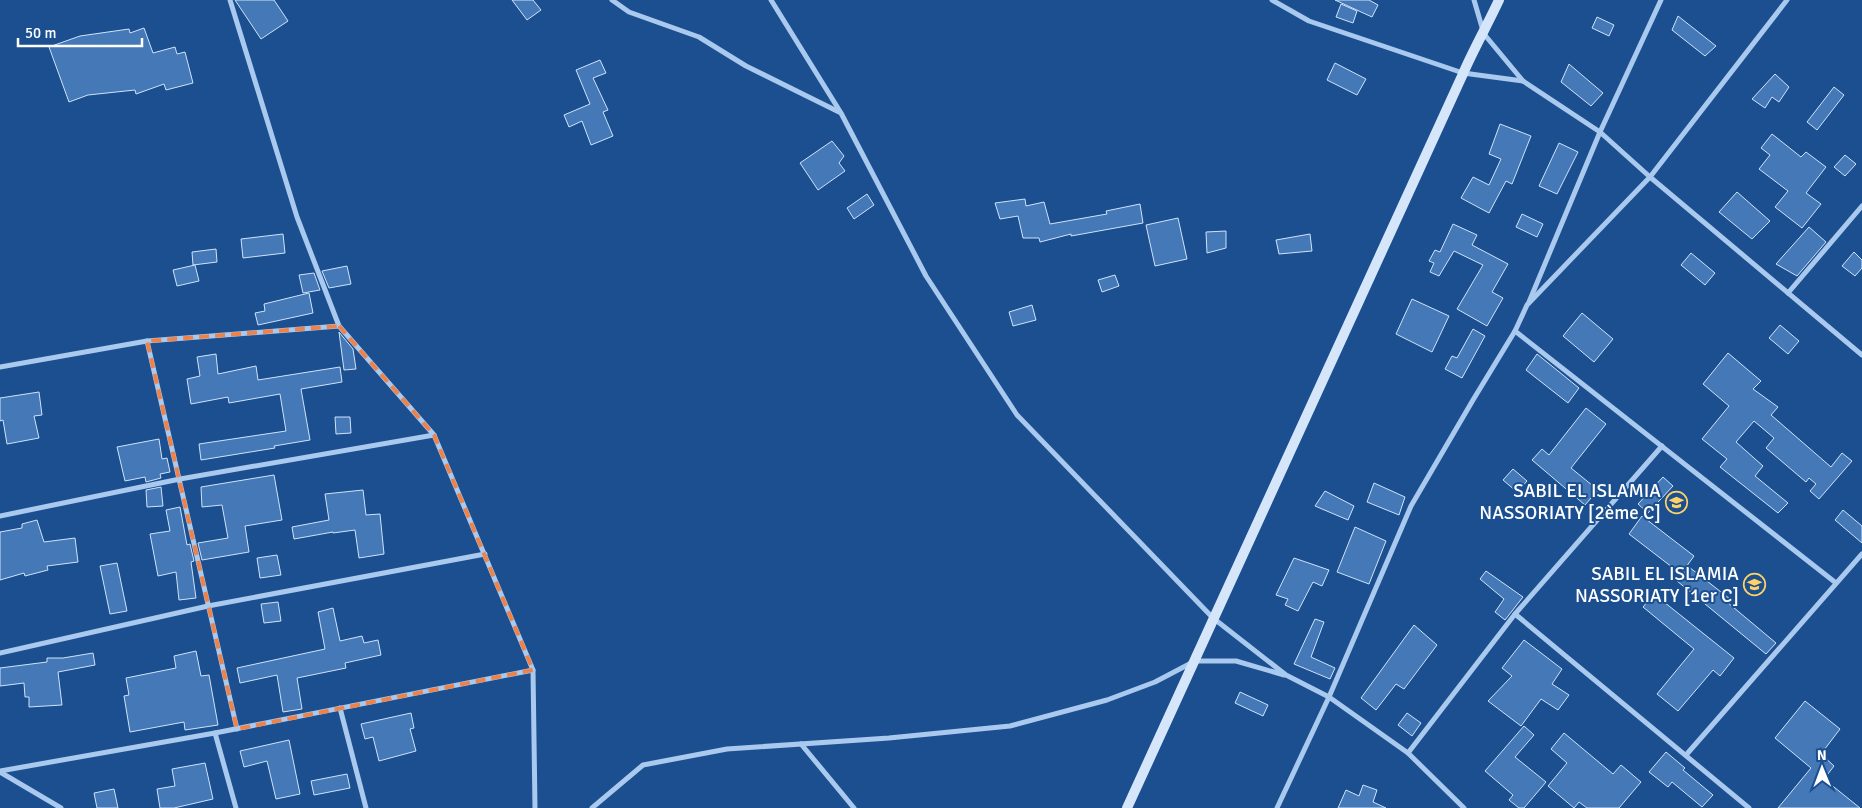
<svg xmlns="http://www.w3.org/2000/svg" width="1862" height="808" font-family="Signika,sans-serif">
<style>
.building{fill:#4478b7;stroke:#cfe3fa}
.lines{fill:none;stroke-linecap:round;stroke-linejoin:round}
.street{stroke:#a9c9ee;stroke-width:5}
.secondary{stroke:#d6e6fa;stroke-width:10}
.marked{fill:none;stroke:#ee8249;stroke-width:4;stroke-dasharray:10 6;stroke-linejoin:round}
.labels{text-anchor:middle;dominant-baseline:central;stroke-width:4;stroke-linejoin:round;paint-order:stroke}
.poi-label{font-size:19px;fill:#fff;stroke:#1b4f8f;text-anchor:end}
</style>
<rect width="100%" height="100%" fill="#1b4f8f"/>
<g class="building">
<path d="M235,0H274L288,21L261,39Z"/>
<path d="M512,0H533L541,10L527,20Z"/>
<path d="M1335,0H1369L1378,5L1372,17Z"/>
<path d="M1341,4L1357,11L1353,23L1336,17Z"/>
<path d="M1678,16L1716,46L1705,56L1672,30Z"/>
<path d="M1597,17L1614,25L1609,36L1592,28Z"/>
<path d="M144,28L153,53L175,47L177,54L185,52L193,83L166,90L164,84L136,94L135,90L88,95L69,102L49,47L80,36L129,29L130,33Z"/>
<path d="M600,60L606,73L593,78L608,110L603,112L613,136L591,145L582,121L569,127L564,115L590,104L576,70Z"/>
<path d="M1335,63L1366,79L1357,95L1327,80Z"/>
<path d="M1569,64L1603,93L1591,106L1561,82Z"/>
<path d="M1775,74L1789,87L1779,102L1772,97L1765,108L1752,99Z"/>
<path d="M1834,87L1844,95L1817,130L1807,122Z"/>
<path d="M1500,124L1531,136L1512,184L1506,181L1489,213L1461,198L1473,177L1489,185L1501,159L1489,154Z"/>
<path d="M1772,134L1801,157L1806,152L1826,167L1806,193L1821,204L1802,228L1775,207L1788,191L1759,169L1770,155L1761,148Z"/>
<path d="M832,141L844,156L839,163L845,171L818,190L800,163Z"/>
<path d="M1559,143L1578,152L1557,194L1539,186Z"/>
<path d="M1845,155L1856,164L1845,176L1834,167Z"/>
<path d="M1737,192L1770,221L1752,239L1719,212Z"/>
<path d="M867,194L874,205L854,219L847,208Z"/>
<path d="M1025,199L1026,206L1044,202L1050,224L1107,214L1106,211L1140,204L1143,223L1071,236V234L1040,242L1039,238H1023L1018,216L1000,219L995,203Z"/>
<path d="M1522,214L1543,224L1537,237L1516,227Z"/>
<path d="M1178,218L1187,259L1155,266L1146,225Z"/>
<path d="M1453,224L1477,235L1472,245L1508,264L1492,292L1503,298L1487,326L1457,309L1483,265L1454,251L1439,276L1430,272L1434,263L1429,261L1435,250L1440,252Z"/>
<path d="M1809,227L1826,242L1797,276L1776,264Z"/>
<path d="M1226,231V248L1207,253L1206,232Z"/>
<path d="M283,234L285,253L243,258L241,239Z"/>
<path d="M1310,234L1312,251L1279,254L1276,240Z"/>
<path d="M216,249L217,262L193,265L192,252Z"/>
<path d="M1854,252L1862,260V268L1855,276L1842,266Z"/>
<path d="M1691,253L1715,273L1705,285L1681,265Z"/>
<path d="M195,265L199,281L177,286L173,270Z"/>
<path d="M347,266L351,284L329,288L322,271Z"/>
<path d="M314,273L320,290L303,293L299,275Z"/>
<path d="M1115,275L1119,286L1102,292L1098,280Z"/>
<path d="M309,293L313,313L258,325L255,313L265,311L264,304Z"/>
<path d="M1412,299L1449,316L1432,352L1396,334Z"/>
<path d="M1032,305L1036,320L1013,326L1009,312Z"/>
<path d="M1582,313L1613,339L1594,362L1563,336Z"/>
<path d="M1780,325L1799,341L1788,354L1769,338Z"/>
<path d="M1473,329L1485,336L1462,378L1445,369L1452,356L1457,358Z"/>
<path d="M339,332L353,349L356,369L344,370Z"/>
<path d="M1728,353L1761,381L1753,389L1778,407L1771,415L1831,467L1842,453L1852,461L1819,499L1810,491L1816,484L1809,478L1806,482L1766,448L1774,438L1754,421L1736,442L1763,466L1755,476L1788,503L1778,513L1720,467L1727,459L1702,439L1729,406L1703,384Z"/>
<path d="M216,354L218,374L256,366L258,380L340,367L342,382L301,389L310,440L274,446L275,448L201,460L199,444L286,431L280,394L229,403L228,397L191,404L187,379L200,376L197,357Z"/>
<path d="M1537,354L1579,388L1568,403L1526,370Z"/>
<path d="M39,392L42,415L34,416L39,438L7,444L3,420L0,421V398Z"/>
<path d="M1586,408L1606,424L1571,468L1598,490L1585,505L1532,460L1542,449L1549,455Z"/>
<path d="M335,417H350L351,433L336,434Z"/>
<path d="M159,439L162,459L167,458L170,472L160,474L161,478L146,482L145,477L125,481L117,447Z"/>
<path d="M1513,469L1527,481L1517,492L1503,480Z"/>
<path d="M274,475L282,520L245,526L249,552L202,560L198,543L228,538L222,505L202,507L201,487Z"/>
<path d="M1663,477L1673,486L1648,513L1638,504Z"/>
<path d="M1374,483L1405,497L1399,515L1367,502Z"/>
<path d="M161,487L163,506L147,507L146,490Z"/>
<path d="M363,490L366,515L380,514L384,554L359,558L355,530L333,533V532L294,539L292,527L329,520L325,494Z"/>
<path d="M1325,491L1354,506L1348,520L1315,506Z"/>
<path d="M180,507L187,545L190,544L194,561L191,562L196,598L179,600L176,572L158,576L150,534L170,531L166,510Z"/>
<path d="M1843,510L1862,526V543L1835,520Z"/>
<path d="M1642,516L1694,556L1681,574L1629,534Z"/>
<path d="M37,520L44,542L75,538L78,562L47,566L48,570L25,576L24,573L0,580V532L22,528V524Z"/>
<path d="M1355,527L1386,541L1369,584L1337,572Z"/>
<path d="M277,555L281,575L260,578L257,558Z"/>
<path d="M1294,558L1329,570L1322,586L1313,582L1298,611L1285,605L1288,599L1276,595Z"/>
<path d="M117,563L127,611L110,614L100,566Z"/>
<path d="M1689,567L1730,599L1727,602L1776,643L1766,654L1677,581Z"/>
<path d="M1486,571L1523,597L1505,620L1495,612L1504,599L1480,579Z"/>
<path d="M1654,594L1734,658L1720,676L1713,670L1678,711L1657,694L1694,649L1643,607Z"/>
<path d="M278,602L281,621L264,623L261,604Z"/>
<path d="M333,608L340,641L362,636L364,643L378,640L381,655L345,663L346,668L297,678L302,709L283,712L277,675L240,683L237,668L325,649L318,612Z"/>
<path d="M1315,619L1324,622L1311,657L1335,668L1330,679L1294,664Z"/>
<path d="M1414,625L1437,645L1404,689L1396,684L1376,710L1361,698Z"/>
<path d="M1524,640L1562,669L1552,684L1569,695L1558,710L1541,699L1521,726L1488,701L1512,676L1502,668Z"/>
<path d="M196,651L201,676L209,675L218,725L185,730L184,722L130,732L124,696L129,695L126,678L176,668L174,656Z"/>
<path d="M93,653L95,665L58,672L62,705L29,707V697H25L24,683L0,686V668L47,662V658H63Z"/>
<path d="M1240,692L1268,705L1263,716L1235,703Z"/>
<path d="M1805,701L1840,729L1821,754L1834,766L1824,779L1860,808H1778L1811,768L1775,738Z"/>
<path d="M411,713L414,728L410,729L416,751L379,761L373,737L365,739L361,724Z"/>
<path d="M1407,713L1421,723L1412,736L1398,725Z"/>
<path d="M1524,726L1534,735L1515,757L1546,782L1524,808H1519L1509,800L1513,795L1485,771Z"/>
<path d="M1564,733L1613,774L1621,765L1641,782L1619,808H1587L1579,802L1574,808L1548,786L1567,763L1551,749Z"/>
<path d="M289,740L300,794L276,799L267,761L244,767L240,751Z"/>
<path d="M1666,752L1685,768L1683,770L1713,795L1702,807L1672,782L1668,787L1649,772Z"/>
<path d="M205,763L213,799L174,808H160L157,789L175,786L172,769Z"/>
<path d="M347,774L350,788L314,795L311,781Z"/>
<path d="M1363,785L1377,790L1373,802L1386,808H1338L1346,790L1359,796Z"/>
<path d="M114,789L118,808H97L94,793Z"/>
</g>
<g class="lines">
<g class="street">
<path d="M230,0L297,217L339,326L434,435L533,670L535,808"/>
<path d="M612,0L629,12L699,37L746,66L839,112"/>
<path d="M771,0L841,113L926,276L1017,415L1213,618L1286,675L1329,697L1408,753L1464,808"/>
<path d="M1272,0L1309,21L1463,73L1523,81"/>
<path d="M1474,0L1484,34L1523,81L1600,132L1650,177L1862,355"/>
<path d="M1788,293L1862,206"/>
<path d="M1529,302L1600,132L1661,0"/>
<path d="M1515,331L1836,583"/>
<path d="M147,341L237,729"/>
<path d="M0,367L147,341L339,326"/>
<path d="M0,516L180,479L434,435"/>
<path d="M1515,614L1749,808"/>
<path d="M0,653L208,606L485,554"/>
<path d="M340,708L366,808"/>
<path d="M215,733L236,808"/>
<path d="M801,744L854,808"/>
<path d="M1408,753L1515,614L1662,446"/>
<path d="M1686,755L1862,554"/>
<path d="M0,771L215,733L533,670"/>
<path d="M0,772L61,808"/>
<path d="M592,808L643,765L727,749L889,738L1010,726L1107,700L1155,682L1195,661H1236L1284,675"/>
<path d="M1277,808L1329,697L1411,506L1473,400L1515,331L1527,305L1650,177L1787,0"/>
</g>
<path class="secondary" d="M1127,808C1239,564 1350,320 1462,76C1473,50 1487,26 1499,0"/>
</g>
<path class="marked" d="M339,326L434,435L533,670L237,729L147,341Z"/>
<defs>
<symbol id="school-ring" viewBox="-11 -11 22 22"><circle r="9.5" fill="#1b4f8f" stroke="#ffd166" stroke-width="1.5"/><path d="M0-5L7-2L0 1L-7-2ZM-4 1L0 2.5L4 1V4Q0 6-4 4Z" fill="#ffd166"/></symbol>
</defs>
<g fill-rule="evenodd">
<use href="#school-ring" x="1664" y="490" width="25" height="25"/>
<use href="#school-ring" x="1742" y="572" width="25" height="25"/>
</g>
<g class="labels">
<g class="poi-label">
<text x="1661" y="491">SABIL EL ISLAMIA<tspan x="1661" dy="22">NASSORIATY [2ème C]</tspan></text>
<text x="1739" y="574">SABIL EL ISLAMIA<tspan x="1739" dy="22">NASSORIATY [1er C]</tspan></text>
</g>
</g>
<g transform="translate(1822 768) rotate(359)" stroke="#1b4f8f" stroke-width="4" paint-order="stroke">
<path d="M0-4L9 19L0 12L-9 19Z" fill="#ffffff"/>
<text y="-8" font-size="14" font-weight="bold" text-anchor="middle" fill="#ffffff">N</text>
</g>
<path d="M18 38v8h124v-8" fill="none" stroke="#ffffff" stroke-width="2.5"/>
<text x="25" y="38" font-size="15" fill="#ffffff" stroke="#1b4f8f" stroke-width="4" paint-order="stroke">50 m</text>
</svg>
